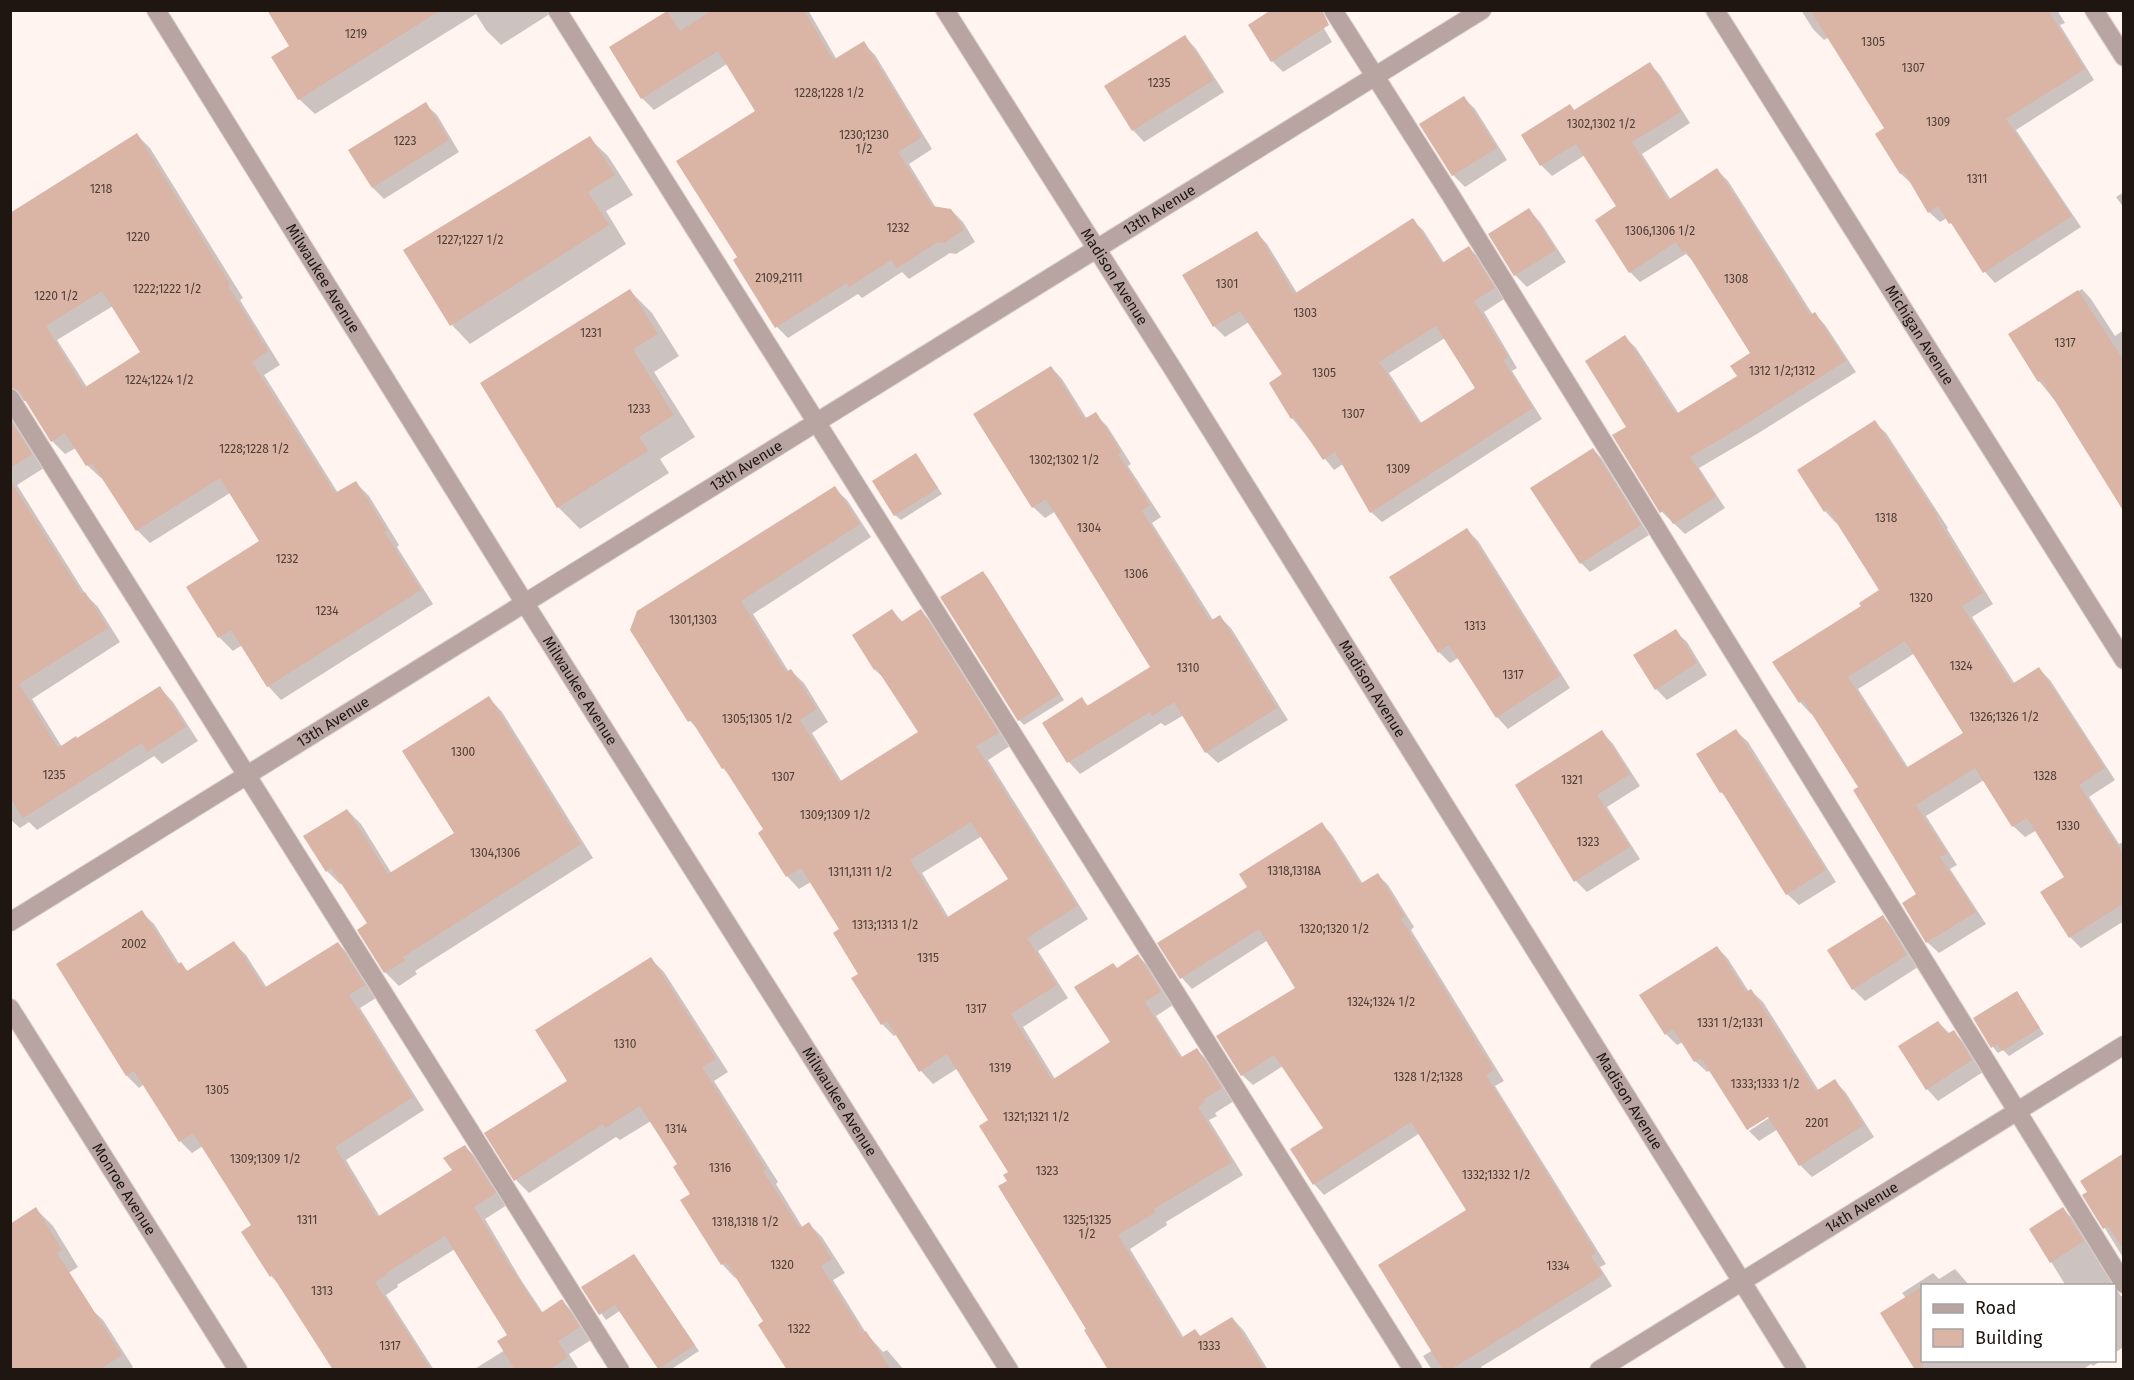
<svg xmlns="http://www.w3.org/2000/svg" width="2134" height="1380" font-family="'Fira Sans',sans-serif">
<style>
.shadow{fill:#0003;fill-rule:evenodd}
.building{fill:#dab4a5;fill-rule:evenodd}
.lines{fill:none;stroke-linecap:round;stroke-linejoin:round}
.service-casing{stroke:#dbd0cc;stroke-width:20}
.minor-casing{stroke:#dbd0cc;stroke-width:20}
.tertiary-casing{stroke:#dbd0cc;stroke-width:20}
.service{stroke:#b8a5a2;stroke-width:18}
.minor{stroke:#b8a5a2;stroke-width:18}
.tertiary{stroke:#b8a5a2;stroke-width:18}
.labels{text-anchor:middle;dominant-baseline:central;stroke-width:4.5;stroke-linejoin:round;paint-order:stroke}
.number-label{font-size:12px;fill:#4e3e37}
.street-label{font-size:15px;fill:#1f1612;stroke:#fff}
</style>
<rect width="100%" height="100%" fill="#fff4f0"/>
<g class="shadow">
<path d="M268,10H556L501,45L486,30L476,14L315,114L299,99L273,58L291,47Z"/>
<path d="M671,10H808L837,60L863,43L875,55L932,149L909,164L936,208L951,210L963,222L975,242L956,254L950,253L909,279L902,272L862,298L858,294L788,338L777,327L739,258L757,111L727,64L654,110L642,98L611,48Z"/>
<path d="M1313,10L1332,42L1283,72L1272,61Z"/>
<path d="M1801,10H2057L2065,23L2060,25L2094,80L2016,130L2081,227L1995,283L1985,272L1958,231L1947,218L1940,222L1929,212L1912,184L1901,174L1877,135L1886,129L1829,37L1824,40L1813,29Z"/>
<path d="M1185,37L1196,49L1224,92L1144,142L1133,130Z"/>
<path d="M1650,64L1660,75L1690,123L1642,154L1671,200L1717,170L1728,181L1813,315L1815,314L1825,325L1856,372L1757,434L1699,468L1725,508L1685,534L1662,512L1615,436L1628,427L1625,337L1636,348L1679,414L1739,376L1753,353L1695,263L1686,254L1640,282L1630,272L1618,207L1585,155L1552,176L1541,165L1523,136L1570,106L1575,111Z"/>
<path d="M1464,98L1475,109L1507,160L1465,187L1453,175Z"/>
<path d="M425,104L437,115L459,152L384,199L373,188L350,151Z"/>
<path d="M137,135L150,148L243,298L240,300L280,365L264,375L338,493L355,482L369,496L399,545L397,547L433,604L281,700L268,686L242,645L233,651L219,637L188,588L261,542L230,493L150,543L137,530L103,477L101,478L87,465L76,448L65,454L52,441L27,401H18L44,468L17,485L86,595L98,607L120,642L32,699L62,747L77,740L160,688L173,702L198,741L162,764L154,756L37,830L29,822L20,828L10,819V366ZM113,306L142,353L87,387L57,340Z"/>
<path d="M589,138L608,156L633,195L606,211L626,244L470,344L452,325Z"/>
<path d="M2124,192V208L2116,197Z"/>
<path d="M1529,210L1540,222L1566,262L1527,287L1515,275L1490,235Z"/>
<path d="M1412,220L1423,230L1444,263L1469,248L1479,258L1504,299L1484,312L1517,368L1512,371L1542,419L1382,522L1371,512L1343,464L1334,470L1292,418L1284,375L1249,322L1225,337L1214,326L1257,233L1267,244L1297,293ZM1445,338L1478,389L1422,424L1389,373Z"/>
<path d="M2082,289L2091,299L2115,336L2124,330V485L2039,381L2011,335Z"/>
<path d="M630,291L652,313L679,356L654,372L695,437L660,459L669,473L580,529L558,507Z"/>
<path d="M1051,367L1062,379L1087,419L1095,414L1107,426L1131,464L1128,466L1161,517L1152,523L1213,620L1220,617L1231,628L1288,720L1218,763L1206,752L1184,715L1165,726L1161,723L1080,774L1069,762L1044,723L1082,699L1089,707L1152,667L1056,511L1045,518L1033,507Z"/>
<path d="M1874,422L1886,433L1948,528L1947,529L1993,604L1972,617L2015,684L2039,669L2050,680L2115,780L2089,797L2119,844L2124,841V921L2081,948L2070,937L2066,877L2037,830L2025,837L2013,826L1984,780L1926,816L1957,865L1950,869L1986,924L1939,953L1927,942L1918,894L1860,787L1813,713L1811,714L1800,702L1774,662L1863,606L1882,591L1838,522L1836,523L1825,511L1799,470ZM1915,653L1965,734L1909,769L1858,689Z"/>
<path d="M1593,449L1602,459L1649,535L1590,572L1581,563Z"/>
<path d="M916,455L942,494L901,520L895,515Z"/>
<path d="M834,488L847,500L871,537L753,614L789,672L791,671L804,683L828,722L812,733L842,782L920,733L886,680L875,670L892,611L903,622L921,611L933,624L1010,746L988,760L1088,919L1038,951L1068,998L1023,1027L1055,1079L1112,1042L1118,969L1138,956L1151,969L1173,1005L1156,1016L1183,1058L1197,1050L1210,1063L1234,1101L1215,1113L1217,1116L1209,1120L1243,1175L1166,1222L1167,1225L1130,1249L1184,1338L1195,1331L1201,1337L1232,1318L1244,1331L1268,1370H1110L1009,1181L1010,1172L990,1121L958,1068L933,1084L921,1071L898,1034L894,1036L882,1024L841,929L811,882L799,889L787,876L765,830L732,777L723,768L700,731L690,721L632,629ZM982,836L1010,880L949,918L922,873Z"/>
<path d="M1467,530L1478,541L1570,688L1508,729L1497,717L1458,658L1450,663L1439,652Z"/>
<path d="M983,573L988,578L1064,700L1024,725L1019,720Z"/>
<path d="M1675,631L1687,642L1707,675L1667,700L1656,689Z"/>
<path d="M489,698L502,712L593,858L415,971L417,974L399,986L385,972L359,930L369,924L342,883L340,884L327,871L347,810L361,824L392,874L456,834Z"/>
<path d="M1736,731L1748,742L1836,882L1799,905L1787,894L1729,800L1721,792Z"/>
<path d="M1602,732L1613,744L1640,786L1607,807L1640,859L1587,892L1576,881Z"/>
<path d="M1322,824L1332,835L1363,884L1378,875L1388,885L1414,927L1411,930L1504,1081L1495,1086L1606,1264L1600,1267L1612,1286L1481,1367L1483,1370H1432L1423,1356L1433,1350L1468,1210L1420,1133L1324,1195L1314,1184L1325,1128L1283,1066L1253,1085L1242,1075L1298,989L1268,940L1192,989L1182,978L1159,943L1249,887Z"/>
<path d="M141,912L154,924L180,965L189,972L234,943L246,955L267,988L338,943L350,956L376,998L360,1008L424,1110L346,1160L380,1217L454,1171L465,1146L477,1159L507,1205L485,1219L521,1280L543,1313L562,1301L574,1313L591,1340L569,1354L579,1370H473L505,1350L509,1335L455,1249L397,1285L398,1287L386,1295L434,1370H330L333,1368L281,1286L271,1276L253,1226L203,1146L192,1153L180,1141L144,1084L139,1088L127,1076L58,965Z"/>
<path d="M1882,917L1894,928L1918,967L1865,1001L1853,989L1829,951Z"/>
<path d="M1717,947L1728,959L1749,992L1751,991L1763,1002L1819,1091L1835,1081L1846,1093L1874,1137L1812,1177L1800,1165L1778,1129L1759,1141L1749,1131L1775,1114L1774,1111L1749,1127V1130L1711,1070L1707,1072L1695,1061L1683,1042L1677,1045L1666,1034Z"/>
<path d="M651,959L664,972L728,1072L714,1081L778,1182L776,1184L803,1228L809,1224L822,1237L845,1273L833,1280L866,1333L883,1352L887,1350L904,1370H789L766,1322L737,1276L735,1278L722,1264L679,1165L651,1121L620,1140L616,1137L529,1193L516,1180L569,1081Z"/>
<path d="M2016,993L2044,1034L2009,1056L2003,1050L1998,1053L1993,1047L1975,1019Z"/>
<path d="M1938,1022L1950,1034L1954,1032L1965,1044L1983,1072L1938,1101L1927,1089Z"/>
<path d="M2124,1155V1259L2085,1196Z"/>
<path d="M36,1209L53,1226L78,1267L10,1310Z"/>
<path d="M2063,1209L2074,1220L2114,1286H2066L2031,1229Z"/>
<path d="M634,1256L699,1351L670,1370L659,1368L621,1310L606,1320L583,1288Z"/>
<path d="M1955,1269L1970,1286H1922V1360H2102L2093,1366L2091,1364L2082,1370H1917L1906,1298L1902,1293L1933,1273L1939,1279Z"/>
<path d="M2114,1286L2121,1296L2124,1295V1347L2114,1353Z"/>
<path d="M91,1309L103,1320L133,1367L128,1370H13Z"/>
</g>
<g class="building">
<path d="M267,10H441L298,100L271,57L289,46Z"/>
<path d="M713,10H804L833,60L864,41L922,137L898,152L932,206L951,209L964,230L944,243L938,242L897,268L891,260L849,287L847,283L775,328L733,260L737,257L676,161L755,111L718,51L641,99L609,47L667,11L680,31Z"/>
<path d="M1271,10H1322L1329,25L1271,62L1248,25Z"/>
<path d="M1810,10H2048L2085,69L2006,119L2072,216L1983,273L1951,223L1949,224L1938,206L1928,213L1904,172L1900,174L1875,134L1884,128Z"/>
<path d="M1185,35L1214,80L1132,131L1104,86Z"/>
<path d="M1650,62L1681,112L1632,142L1668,200L1717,168L1810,315L1815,312L1846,361L1746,424L1690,457L1716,497L1673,524L1664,510L1660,513L1612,435L1626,427L1585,361L1625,335L1676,414L1737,376L1730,366L1750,353L1686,251L1683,253L1676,242L1629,273L1595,220L1616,206L1576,144L1540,166L1521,135L1570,104L1574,110Z"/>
<path d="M1464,96L1497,148L1452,176L1419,124Z"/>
<path d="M426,102L449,140L372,188L348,150Z"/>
<path d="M137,133L230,284L228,286L268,351L252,362L335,493L356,481L387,531L385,533L421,590L267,687L231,630L218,638L186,587L259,541L220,478L136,531L92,463L86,466L65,433L51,442L20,392L10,387V213ZM102,291L140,352L84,388L46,326Z"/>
<path d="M590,136L615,175L588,192L609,225L450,326L403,250Z"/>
<path d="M1529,208L1556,250L1514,276L1488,234Z"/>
<path d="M1413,218L1442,263L1469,246L1495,288L1474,301L1508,357L1503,360L1533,408L1370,513L1335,452L1323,460L1294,417L1291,419L1269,383L1282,374L1240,311L1213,327L1182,275L1257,231L1294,294ZM1436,326L1475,388L1419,424L1379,362Z"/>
<path d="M630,289L658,334L633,349L674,415L639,437L648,451L557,508L480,383Z"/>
<path d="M2078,290L2124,361V512L2042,380L2038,382L2008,334Z"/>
<path d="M1051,366L1084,419L1096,412L1121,452L1118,454L1150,505L1142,511L1210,621L1220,615L1277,708L1205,753L1174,702L1152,716L1150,712L1067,763L1042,723L1082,697L1087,706L1150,667L1046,499L1032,508L973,414Z"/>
<path d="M10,420L32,454L10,468Z"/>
<path d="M1875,420L1938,517H1936L1983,593L1962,606L2012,684L2039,667L2105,768L2079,785L2124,856V903L2069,938L2040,892L2064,877L2027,818L2012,827L1975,768L1916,805L1947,853L1940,857L1976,912L1926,943L1902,903L1916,894L1853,790L1858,787L1803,700L1799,703L1772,662L1861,606L1859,603L1879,590L1828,509L1824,512L1797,470ZM1905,641L1963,733L1906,768L1848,677Z"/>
<path d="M1593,448L1641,525L1580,564L1530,488Z"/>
<path d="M916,453L938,488L894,516L872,481Z"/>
<path d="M10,480L82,594L85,592L108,628L19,684L58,748L76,736L77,738L160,686L186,727L147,752L142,743L23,818L10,797Z"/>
<path d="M835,486L860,524L741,601L786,672L791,669L817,709L800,720L839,782L918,732L877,669L874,670L852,635L892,609L901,622L921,609L999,733L976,746L1077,906L1027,938L1057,985L1011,1014L1052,1080L1110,1042L1074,987L1113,963L1117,968L1138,954L1161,992L1145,1002L1180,1058L1197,1048L1222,1088L1203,1100L1205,1102L1198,1107L1232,1162L1154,1209L1156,1212L1118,1235L1181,1338L1195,1329L1200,1336L1232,1317L1265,1370H1108L1084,1330L1086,1329L998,1186L1007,1181L1003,1175L1008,1172L979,1126L988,1120L947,1054L919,1072L887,1021L881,1025L851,978L858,974L833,933L839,929L801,868L786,877L758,833L763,829L724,768L722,769L691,720L688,722L630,630L637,611ZM971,822L1008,879L946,918L910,860Z"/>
<path d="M1467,528L1560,676L1496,718L1449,645L1438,653L1389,577Z"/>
<path d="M983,571L1060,694L1018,721L940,597Z"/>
<path d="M1676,629L1697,663L1655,690L1633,655Z"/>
<path d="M489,696L581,844L403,957L405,961L384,973L357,930L367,923L331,868L326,872L303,836L347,809L388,874L454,833L402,751Z"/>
<path d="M1736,729L1826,870L1786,895L1722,792L1720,793L1696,754Z"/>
<path d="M1602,730L1630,774L1597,795L1630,847L1574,882L1515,785Z"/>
<path d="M1322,822L1360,884L1378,873L1405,917L1401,919L1494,1070L1486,1075L1596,1253L1591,1256L1603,1275L1450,1370H1443L1378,1265L1466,1210L1411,1122L1313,1185L1290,1149L1323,1128L1274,1055L1241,1076L1216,1036L1295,988L1259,929L1180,979L1157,943L1247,887L1239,874Z"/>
<path d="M142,910L177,965L181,962L187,971L234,941L264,988L338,942L365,985L349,995L413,1097L335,1147L377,1217L452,1170L443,1158L465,1145L496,1193L474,1207L510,1266L541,1313L562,1299L580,1327L558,1341L568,1357L549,1370H515L497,1341L507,1335L445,1236L386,1273L387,1275L375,1282L431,1370H333L272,1275L270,1277L241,1232L251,1225L193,1133L179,1142L134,1071L126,1076L56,964Z"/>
<path d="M1883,915L1907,955L1852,990L1827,950Z"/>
<path d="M1717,946L1746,992L1751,989L1816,1091L1835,1079L1864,1125L1799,1166L1768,1117L1747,1130L1701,1058L1694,1062L1673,1029L1665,1035L1639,995Z"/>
<path d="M651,957L716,1059L702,1067L766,1169L763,1171L800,1228L809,1222L832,1259L821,1266L863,1333L866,1331L891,1370H787L758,1325L763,1321L726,1262L721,1265L680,1200L690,1194L673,1167L677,1164L640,1106L605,1128L603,1124L514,1181L484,1133L567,1081L535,1030Z"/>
<path d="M2017,991L2040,1028L2002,1051L1997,1044L1991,1048L1973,1018Z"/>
<path d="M1938,1021L1947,1034L1954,1030L1972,1060L1926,1090L1898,1046Z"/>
<path d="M2124,1153V1250L2108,1226L2103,1229L2082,1195L2087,1192L2080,1181Z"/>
<path d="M36,1207L62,1250L57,1253L122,1355L99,1370H10V1224Z"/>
<path d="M2063,1207L2084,1241L2050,1263L2029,1229Z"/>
<path d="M634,1254L695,1345L658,1369L615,1305L599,1315L581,1287Z"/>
<path d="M1923,1286V1370H1915L1880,1313Z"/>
</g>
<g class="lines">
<defs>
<g id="service">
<path d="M557,10L1413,1370"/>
<path d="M1333,10L1453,199L2124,1284"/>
<path d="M2094,10L2124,57"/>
<path d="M10,398L620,1370"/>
</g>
<g id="minor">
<path id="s1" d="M945,10L1171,366L1797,1370"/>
<path id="s2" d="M1715,10L2124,660"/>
<path id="s3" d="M10,922L1482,10"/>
<path id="s4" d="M10,1008L238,1370"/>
<path id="s5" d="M1599,1370L2124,1045"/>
</g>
<g id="tertiary">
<path id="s6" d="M156,10L524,602L1009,1370"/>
</g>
</defs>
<use href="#service" class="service-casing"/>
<use href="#minor" class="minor-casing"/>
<use href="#tertiary" class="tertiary-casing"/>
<use href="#service" class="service"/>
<use href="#minor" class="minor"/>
<use href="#tertiary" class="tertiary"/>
</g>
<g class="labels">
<g class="number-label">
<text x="356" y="34">1219</text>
<text x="1873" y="42">1305</text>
<text x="1913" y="68">1307</text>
<text x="1159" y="83">1235</text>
<text x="829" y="93">1228;1228 1/2</text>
<text x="1938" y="122">1309</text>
<text x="1601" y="124">1302,1302 1/2</text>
<text x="864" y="135">1230;1230<tspan x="864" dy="14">1/2</tspan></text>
<text x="405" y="141">1223</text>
<text x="1977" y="179">1311</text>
<text x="101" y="189">1218</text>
<text x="898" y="228">1232</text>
<text x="1660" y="231">1306,1306 1/2</text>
<text x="138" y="237">1220</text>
<text x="470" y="240">1227;1227 1/2</text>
<text x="779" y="278">2109,2111</text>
<text x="1736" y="279">1308</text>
<text x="1227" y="284">1301</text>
<text x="167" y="289">1222;1222 1/2</text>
<text x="56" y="296">1220 1/2</text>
<text x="1305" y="313">1303</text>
<text x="591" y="333">1231</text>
<text x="2065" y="343">1317</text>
<text x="1782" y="371">1312 1/2;1312</text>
<text x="1324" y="373">1305</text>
<text x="159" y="380">1224;1224 1/2</text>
<text x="639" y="409">1233</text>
<text x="1353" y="414">1307</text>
<text x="254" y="449">1228;1228 1/2</text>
<text x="1064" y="460">1302;1302 1/2</text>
<text x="1398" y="469">1309</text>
<text x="1886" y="518">1318</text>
<text x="1089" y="528">1304</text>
<text x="287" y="559">1232</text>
<text x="1136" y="574">1306</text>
<text x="1921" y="598">1320</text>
<text x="327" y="611">1234</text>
<text x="693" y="620">1301,1303</text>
<text x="1475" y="626">1313</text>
<text x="1961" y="666">1324</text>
<text x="1188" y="668">1310</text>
<text x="1513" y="675">1317</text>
<text x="2004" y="717">1326;1326 1/2</text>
<text x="757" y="719">1305;1305 1/2</text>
<text x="463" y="752">1300</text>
<text x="54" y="775">1235</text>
<text x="2045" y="776">1328</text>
<text x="783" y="777">1307</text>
<text x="1572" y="780">1321</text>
<text x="835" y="815">1309;1309 1/2</text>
<text x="2068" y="826">1330</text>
<text x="1588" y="842">1323</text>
<text x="495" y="853">1304,1306</text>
<text x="1294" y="871">1318,1318A</text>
<text x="860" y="872">1311,1311 1/2</text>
<text x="885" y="925">1313;1313 1/2</text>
<text x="1334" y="929">1320;1320 1/2</text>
<text x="134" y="944">2002</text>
<text x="928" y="958">1315</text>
<text x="1381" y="1002">1324;1324 1/2</text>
<text x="976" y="1009">1317</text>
<text x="1730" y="1023">1331 1/2;1331</text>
<text x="625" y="1044">1310</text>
<text x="1000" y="1068">1319</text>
<text x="1428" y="1077">1328 1/2;1328</text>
<text x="1765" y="1084">1333;1333 1/2</text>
<text x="217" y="1090">1305</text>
<text x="1036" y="1117">1321;1321 1/2</text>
<text x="1817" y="1123">2201</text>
<text x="676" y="1129">1314</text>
<text x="265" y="1159">1309;1309 1/2</text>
<text x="720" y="1168">1316</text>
<text x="1047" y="1171">1323</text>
<text x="1496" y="1175">1332;1332 1/2</text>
<text x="307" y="1220">1311</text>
<text x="1087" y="1220">1325;1325<tspan x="1087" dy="14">1/2</tspan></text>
<text x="745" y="1222">1318,1318 1/2</text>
<text x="782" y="1265">1320</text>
<text x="1558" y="1266">1334</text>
<text x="322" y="1291">1313</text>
<text x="799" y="1329">1322</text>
<text x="390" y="1346">1317</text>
<text x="1209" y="1346">1333</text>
</g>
<g class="street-label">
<text stroke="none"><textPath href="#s3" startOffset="1352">13th Avenue</textPath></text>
<text stroke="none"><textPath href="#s1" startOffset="316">Madison Avenue</textPath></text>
<text stroke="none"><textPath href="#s6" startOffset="316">Milwaukee Avenue</textPath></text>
<text stroke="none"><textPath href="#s2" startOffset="384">Michigan Avenue</textPath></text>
<text stroke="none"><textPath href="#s3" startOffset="866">13th Avenue</textPath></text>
<text stroke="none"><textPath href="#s1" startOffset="802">Madison Avenue</textPath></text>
<text stroke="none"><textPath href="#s6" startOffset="802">Milwaukee Avenue</textPath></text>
<text stroke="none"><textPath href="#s3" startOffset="380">13th Avenue</textPath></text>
<text stroke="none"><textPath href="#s6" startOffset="1288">Milwaukee Avenue</textPath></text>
<text stroke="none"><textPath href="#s1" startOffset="1288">Madison Avenue</textPath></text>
<text stroke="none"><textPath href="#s4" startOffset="214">Monroe Avenue</textPath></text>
<text stroke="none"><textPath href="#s5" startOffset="309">14th Avenue</textPath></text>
</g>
</g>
<rect width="2134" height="1380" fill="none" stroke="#1f1612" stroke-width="24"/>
<rect x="1921" y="1284" width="195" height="78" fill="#ffffff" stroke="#a5a2a0" stroke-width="1.5"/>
<rect x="1933" y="1304" width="30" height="9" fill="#b8a5a2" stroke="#a5a2a0" stroke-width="1.5"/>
<text x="1975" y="1314" font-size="18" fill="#1f1612">Road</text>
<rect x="1933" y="1329" width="30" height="18" fill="#dab4a5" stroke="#a5a2a0" stroke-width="1.5"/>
<text x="1975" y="1344" font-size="18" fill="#1f1612">Building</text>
</svg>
